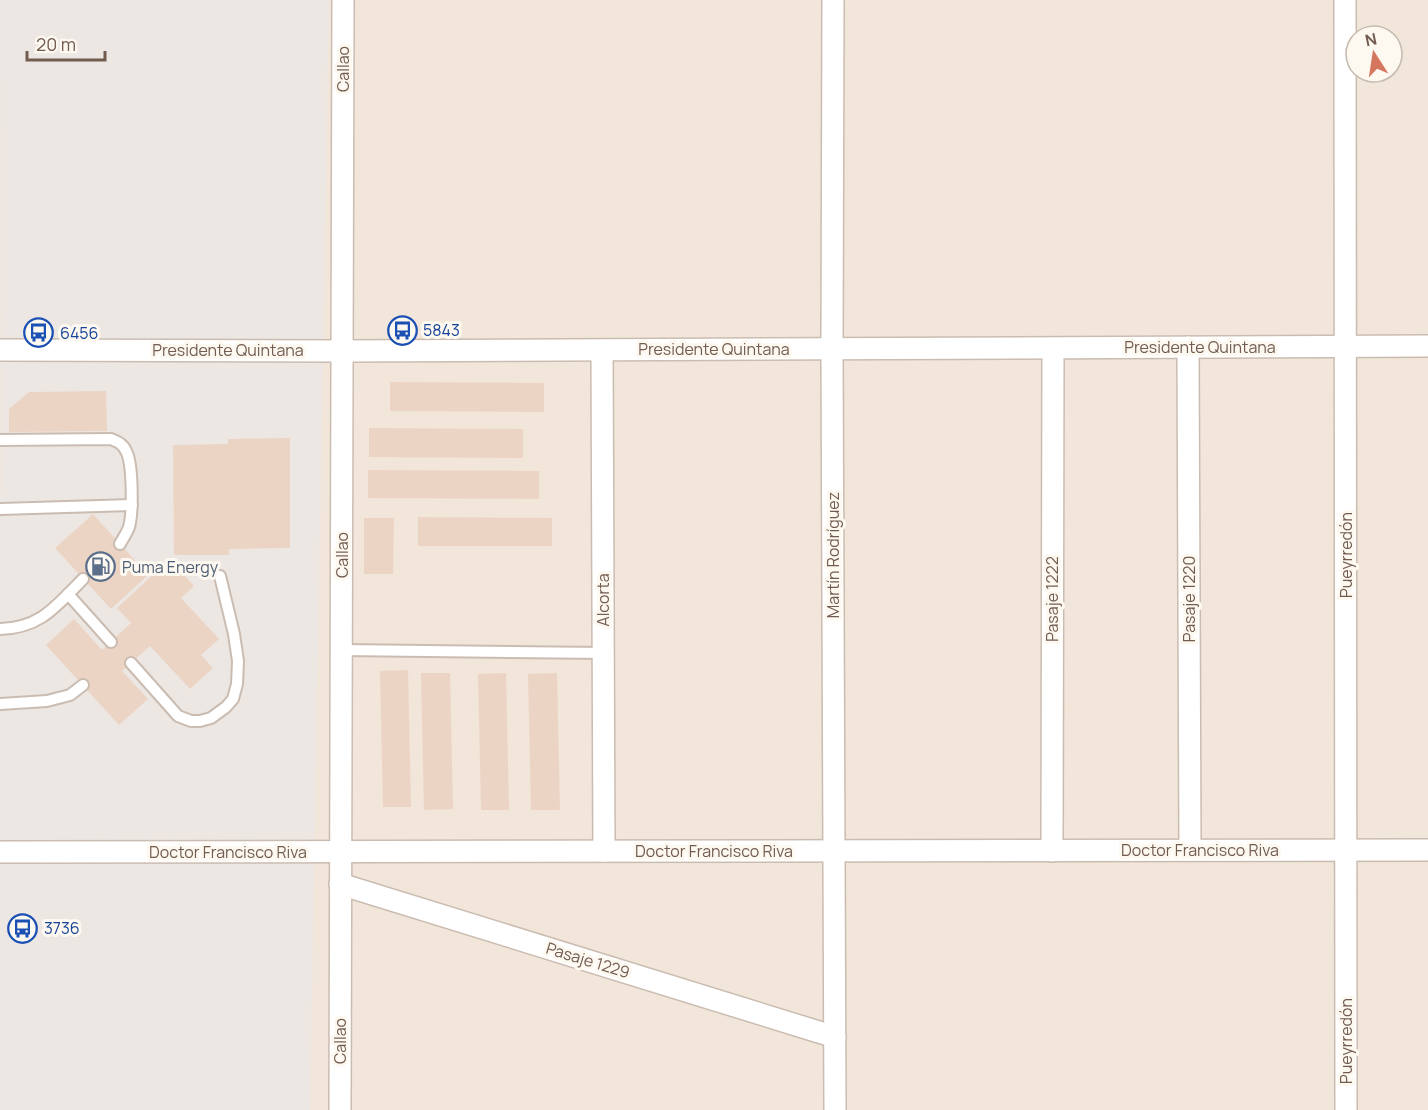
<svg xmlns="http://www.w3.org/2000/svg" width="1428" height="1110" font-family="Manrope,sans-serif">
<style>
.residential{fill:#f1e6d9;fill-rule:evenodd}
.industrial{fill:#ece7e3}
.building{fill:#ecd4c5}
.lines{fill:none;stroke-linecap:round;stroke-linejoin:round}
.lane-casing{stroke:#cbbcb1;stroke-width:14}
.street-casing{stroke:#cbbcb1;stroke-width:24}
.lane{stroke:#fff;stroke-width:10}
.street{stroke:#fff;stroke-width:21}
.labels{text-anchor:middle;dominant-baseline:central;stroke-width:6;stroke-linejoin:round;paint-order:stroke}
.street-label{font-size:16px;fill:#725c50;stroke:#fdf8f0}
.transit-label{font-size:16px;fill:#164399;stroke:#fdf8f0;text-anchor:start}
.service-label{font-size:16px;fill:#4e5e75;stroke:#fdf8f0;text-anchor:start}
</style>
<rect width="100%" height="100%" fill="#faf4ea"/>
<path class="residential" d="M0,0H1428V1110H0ZM1356,36H1392V72H1356Z"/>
<path class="industrial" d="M0,0H329L310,1110H0V491L1,490Z"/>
<g class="building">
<path d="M390,382L544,383V412L390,411Z"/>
<path d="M106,391L107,431L9,432V409L29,392Z"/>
<path d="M369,428L523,429V458L369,457Z"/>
<path d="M290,438V548L229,549V555H174L173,445L228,444V439Z"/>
<path d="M368,470L539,471V499L368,498Z"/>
<path d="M93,514L148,575L111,609L55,548Z"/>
<path d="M418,517L552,518V546H418Z"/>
<path d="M364,518H394L393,574H364Z"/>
<path d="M170,559L194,586L181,598L219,639L201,655L213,668L190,689L150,646L122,671L148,699L119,725L46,645L74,619L102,650L131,623L117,608Z"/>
<path d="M408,670L411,807H383L380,671Z"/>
<path d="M421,673H450L453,809L424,810Z"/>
<path d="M506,673L509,810H481L478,674Z"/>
<path d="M557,673L560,810H531L528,674Z"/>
</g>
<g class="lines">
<defs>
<g id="lane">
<path d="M0,440L111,439C118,442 123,444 126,451C133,463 133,513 129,527C127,533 123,538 120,544"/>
<path d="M0,509L132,505"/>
<path d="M68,594L111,642"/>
<path d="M0,629C41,628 56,606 83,579"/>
<path d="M341,650L604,653"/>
<path d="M131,663L178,716L191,721H200L211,718L226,707L233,699L237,684L238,661L234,634L220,576"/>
<path d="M0,704L47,701L70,695L83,685"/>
</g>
<g id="street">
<path d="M833,0L832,349L835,1110"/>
<path d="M1345,0L1346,1110"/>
<path d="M1188,347L1190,850"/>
<path d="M0,350L342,351L1428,346"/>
<path d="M602,350L604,851"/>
<path d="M1052,851L1053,348"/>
<path d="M0,852L1428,850"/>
<path d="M340,884L835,1037"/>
<path d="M340,1110L343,0"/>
</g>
</defs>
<use href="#lane" class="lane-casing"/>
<use href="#street" class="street-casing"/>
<use href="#lane" class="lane"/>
<use href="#street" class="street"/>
</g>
<defs>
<symbol id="bus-ring" viewBox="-11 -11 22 22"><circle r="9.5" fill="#fdf8f0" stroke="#1a4fb4" stroke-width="1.5"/><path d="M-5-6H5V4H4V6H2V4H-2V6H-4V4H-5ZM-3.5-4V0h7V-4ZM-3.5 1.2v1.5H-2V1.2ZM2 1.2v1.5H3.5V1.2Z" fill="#1a4fb4"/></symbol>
<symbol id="fuel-ring" viewBox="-11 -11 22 22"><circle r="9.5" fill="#fdf8f0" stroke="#5c6f8a" stroke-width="1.5"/><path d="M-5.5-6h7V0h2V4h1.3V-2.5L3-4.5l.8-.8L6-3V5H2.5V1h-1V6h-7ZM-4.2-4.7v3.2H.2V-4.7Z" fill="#5c6f8a"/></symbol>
</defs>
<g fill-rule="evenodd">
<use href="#bus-ring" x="386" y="314" width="33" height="33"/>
<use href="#bus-ring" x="22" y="316" width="33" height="33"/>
<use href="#fuel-ring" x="84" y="550" width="33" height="33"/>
<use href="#bus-ring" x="6" y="912" width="33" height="33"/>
</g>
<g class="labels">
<g class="street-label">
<text transform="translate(343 69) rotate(-90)">Callao</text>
<text x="1200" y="347">Presidente Quintana</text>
<text x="714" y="349">Presidente Quintana</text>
<text x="228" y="350">Presidente Quintana</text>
<text transform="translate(342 555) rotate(-90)">Callao</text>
<text transform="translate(833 555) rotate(-90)">Martín Rodríguez</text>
<text transform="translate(1346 555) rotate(-90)">Pueyrredón</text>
<text transform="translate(1052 599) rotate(-90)">Pasaje 1222</text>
<text transform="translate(1189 599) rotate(-90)">Pasaje 1220</text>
<text transform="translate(603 600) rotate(-90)">Alcorta</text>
<text x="1200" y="850">Doctor Francisco Riva</text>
<text x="714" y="851">Doctor Francisco Riva</text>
<text x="228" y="852">Doctor Francisco Riva</text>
<text transform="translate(588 960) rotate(17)">Pasaje 1229</text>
<text transform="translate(340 1041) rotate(-90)">Callao</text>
<text transform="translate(1346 1041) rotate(-90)">Pueyrredón</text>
</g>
<g class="transit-label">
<text x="423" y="330">5843</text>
<text x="60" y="333">6456</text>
<text x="44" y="928">3736</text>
</g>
<g class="service-label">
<text x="122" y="567">Puma Energy</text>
</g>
</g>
<g transform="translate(1374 54) rotate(348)"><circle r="28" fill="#fdf8f0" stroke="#c5bab0" stroke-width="1.5"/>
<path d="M0-4.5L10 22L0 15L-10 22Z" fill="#d5775f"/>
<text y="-9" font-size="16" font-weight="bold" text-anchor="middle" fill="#725c50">N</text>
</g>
<path d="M27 51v9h78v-9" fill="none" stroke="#725c50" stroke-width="3"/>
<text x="36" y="51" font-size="18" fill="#725c50" stroke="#fdf8f0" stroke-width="4.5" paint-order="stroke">20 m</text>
</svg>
